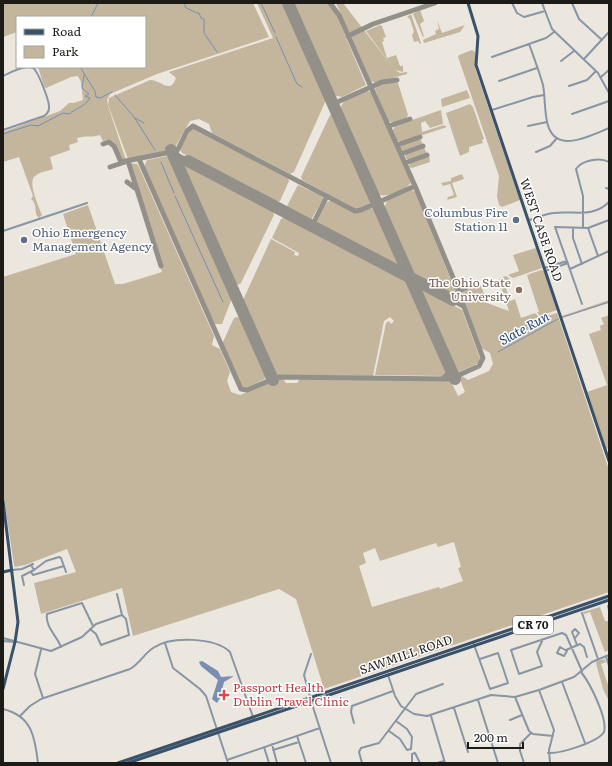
<svg xmlns="http://www.w3.org/2000/svg" width="612" height="766" font-family="Literata,serif">
<rect width="100%" height="100%" fill="#ebe7df"/>
<path fill="#c3b69c" fill-rule="evenodd" d="M3,3H253L269,37L157,74L110,94L107,100L108,106L126,160L121,159L114,142L110,140L103,141L100,135C91,138 86,135 77,138L78,142L69,145L70,150L50,157L53,169C48,171 39,172 35,176C27,182 39,207 42,215L39,218C33,213 38,204 31,199L33,196L19,157L3,162V132L60,111L69,103H74L83,100L81,82L78,76L71,77L46,88L44,86L38,67H145V17H66L65,16L17,17V32L3,37Z
M257,3H283L326,100L294,172L290,174L212,133L209,124L199,119L190,121L174,149L128,159L108,105L109,98L150,80C162,80 170,95 176,78L169,72L273,38Z
M293,3H328L336,14L366,85L342,97L333,95Z
M336,3H343L395,70L400,73L407,72V74L375,83L371,81Z
M420,10L424,21L420,24L424,36L423,37L413,14Z
M411,14L421,43L420,44L418,41L414,42L412,35L414,32L410,19L407,17Z
M437,20L442,33L465,25L460,32L424,43L423,40L436,34L435,31L439,29Z
M380,25L382,26L386,37L383,38L384,41L382,42L387,58L396,55L400,66H403V72L395,70L366,31Z
M472,50L475,52V68L520,200L502,207L499,205L497,196L499,176L458,57L459,55Z
M395,81L398,83L408,115L406,119L393,123L388,121L375,89C378,82 388,82 395,81Z
M467,90L470,98L442,107L441,99Z
M367,91L371,92L411,182C408,190 384,199 377,194L340,109C343,98 357,95 367,91Z
M470,104L473,107L484,139L482,140L483,143L469,147V152L460,156L446,113Z
M441,110L443,124L430,128L425,121L421,123L422,132L444,125L447,127L402,142L397,141L393,130L395,126Z
M330,115L332,116L371,200L369,204L359,209L354,208L302,180L301,177Z
M194,129L288,178L289,181L280,201L276,202L182,153L180,149L190,131Z
M420,138L423,145L404,151H402L400,147L402,144Z
M424,147L427,154L409,160L406,159L405,154Z
M167,156L169,157L232,298L222,324H215L208,311L144,167L147,160Z
M429,156L430,162L412,168L409,167L410,162Z
M130,163L137,164L139,167L214,336L212,345L220,349L230,372L227,381L231,392L240,395L277,379H283L286,383H297L300,379L451,381L458,396L465,392L459,377L462,376L468,380L489,371L493,364L490,353L481,348L461,294L463,290L481,285L487,303L509,311L499,281L500,278L506,276L510,279L504,282L510,301L515,299L521,318L535,313L540,318L557,313L609,470V592L324,689L296,599L279,589L133,636L122,588L41,614L34,583L76,572L67,549L25,565L15,567L14,565L3,492V277L76,254L63,214L88,205L115,284H123L162,272ZM454,542L461,567L458,568L463,581L440,589L439,587L372,607L359,566L366,563L363,553L375,548L380,561L436,543L438,547Z
M185,164L272,209L274,215L241,283L238,285L234,282L183,165Z
M462,174L464,179L452,183L457,197L447,200L448,197L454,195L450,184L443,186L441,183L451,181V178Z
M298,185L322,196L323,199L311,220L289,209L287,206Z
M412,190L415,192L453,285L455,290L453,293H448L412,273L384,209L387,201Z
M331,201L356,213L370,208L375,209L399,264L396,266L318,224L317,221L327,202Z
M285,217L406,280L447,372L445,376L375,375L386,323L389,321L391,324L394,321L390,317L384,321L373,376L278,375L274,372L243,300L271,239L295,252L294,255L298,256L299,253L272,238L281,219Z
M536,248L542,268L513,278L508,275L519,271L513,255Z
M541,270L544,271L557,310L540,316L537,312H539L527,275Z
M422,289L462,310L480,358L479,363L459,372L456,371L420,291Z
M609,300V303L562,318V316Z
M609,315V448L606,449L587,392L607,385L589,334L601,330L600,326L604,324L601,318Z
M237,317L240,318L266,377L265,379L246,388L241,386L222,344L234,318Z
M600,607L605,621H608L609,625V650L605,652L590,612L584,614L583,612Z
M605,659L606,662L601,664L609,688V701L603,689L596,663L597,661Z"/>
<path fill="#788eb2" d="M202,661L218,671L221,677L234,676L224,682L220,698L217,703L212,699L218,680L201,666L199,662Z"/>
<g fill="none" stroke-linecap="round" stroke-linejoin="round">
<path stroke="#788eb2" stroke-width="1" d="M184,3L186,8L197,13H199L201,18L204,19V33L217,52
M261,3L275,33
M91,17L98,3
M276,37L297,84L302,87
M80,67L95,91L96,97L100,98L112,92
M115,95L134,117L155,150
M135,118L144,123
M3,134L31,125L38,126L57,116L63,113L69,114C76,108 85,107 90,98L85,96L89,94L82,88L84,75
M161,162L174,193
M175,196L223,302
M563,317L609,302
M498,352L558,319"/>
<path stroke="#93908a" stroke-width="5" d="M289,5V3
M348,36L373,24L435,3
M333,104L382,82L397,80
M389,126L410,119
M103,144L109,142L114,146L121,162L176,151
M397,145L420,137
M173,153L188,161
M401,154L423,146
M174,157L187,131L193,126L355,211L361,210L415,186
M139,159L241,389L247,390L278,377L450,379L479,366L483,358L454,280L415,186L339,15L330,3
M405,163L427,155
M110,167L128,161L161,266
M127,182L135,188
M312,226L327,196
M463,306L453,300L458,291L467,287
M442,379L451,371"/>
<path stroke="#93908a" stroke-width="12" d="M288,3L455,379
M171,150L273,380
M188,161L453,300"/>
<path stroke="#8795a4" stroke-width="2" d="M512,3L517,13L524,17L545,11
M542,3L552,29L598,73L609,93
M572,3L579,19L602,40
M600,3H601
M529,44C534,58 539,71 543,85C547,103 540,141 568,141C581,141 597,133 609,128
M492,57L546,38L554,32
M584,59L609,32
M561,61L574,51
M3,76C10,73 25,64 33,68C38,71 50,102 49,108C49,112 47,114 44,116L3,130
M601,77L609,70
M499,81L537,68
M569,86L587,80L596,71
M492,110L533,97L544,95
M572,114L609,101
M528,126L547,122
M536,152L550,146L557,138
M606,188L609,189
M529,220C537,218 545,214 553,213C573,210 592,219 609,202
M573,228V238L582,264
M583,228V196L576,169C582,160 600,157 609,162
M588,228L598,256
M3,231L87,203
M544,268L567,261
M570,269L609,251
M545,271L568,263
M582,304L555,227L588,228L609,220
M12,570L22,569L33,564
M34,570L46,561L59,557L61,558L66,572
M31,572L33,575L64,566
M24,585L22,576L34,570L31,565
M608,606L609,610
M582,613L598,659
M90,629L96,634L101,645L129,635L126,619L122,615L117,594
M3,638L51,651L82,637L96,624L122,615
M575,638L579,633L575,629L572,632L577,645
M543,639L537,652L542,666L519,674L511,650L562,633L566,635L582,671
M3,641L14,642
M473,642L490,689L508,683L498,653L480,659
M165,643L173,668L200,689L206,696L228,763
M61,647C57,636 45,627 47,614L82,603L93,626
M560,647L567,651L564,656L557,653Z
M41,650L35,674L43,698
M566,650L580,644L584,647L587,657
M606,656L609,666
M388,675L395,696L401,706L414,714L427,716L491,695L515,697L539,690L574,677L592,662L609,655
M562,682L585,743
M539,690L554,730L549,750L550,763
M310,697L304,675L311,654
M515,697L529,731L533,734L553,736
M478,700L498,763
M311,701L331,763
M454,708L468,752
M3,709C32,716 35,737 38,763
M20,716L30,706L41,699L130,669C140,663 144,654 153,648C170,636 215,637 230,652L253,717
M431,716L445,763
M510,720L522,715
M354,723L351,712L352,706L393,691
M389,731L400,739L407,750L411,749L412,737L407,729L396,721
M297,736L306,763
M272,744L277,763
M264,747L269,763
M273,750L299,742
M548,753C560,754 598,742 604,732C608,719 590,683 581,672
M227,760L320,728
M362,763L359,752L361,748L379,743L416,694L443,684
M412,763V754L415,753L420,763
M437,763L444,761
M524,763L520,751V744L531,733
M608,763H609"/>
<path stroke="#3a516a" stroke-width="3" d="M468,3L478,36L476,65L609,461
M3,501L18,622L15,642L3,689
M3,572L12,570
M118,763L609,596
M128,763L609,600"/>
</g>
<g fill="#5c6f8a" stroke="#fff" stroke-width="1.5">
<circle cx="516" cy="220" r="4"/>
<circle cx="24" cy="240" r="4"/>
</g>
<circle fill="#8d6e63" stroke="#fff" stroke-width="1.5" cx="519" cy="290" r="4"/>
<path fill="#e0444e" stroke="#fff" stroke-width="1.5" d="M222 689h4v4h4v4h-4v4h-4v-4h-4v-4h4z"/>
<g text-anchor="middle" stroke-width="3" stroke-linejoin="round" paint-order="stroke">
<rect fill="#fff" stroke="#605f5d" stroke-width="1" x="513" y="616" width="40" height="18" rx="3"/>
<g font-size="11" font-weight="bold" fill="#1c1b18">
<text x="533" y="629">CR 70</text>
</g>
<g font-size="12" fill="#4e5e75" stroke="#fff" text-anchor="end">
<text x="508" y="217">Columbus Fire<tspan x="508" dy="14">Station 11</tspan></text>
<text x="32" y="237" text-anchor="start">Ohio Emergency<tspan x="32" dy="14">Management Agency</tspan></text>
</g>
<g font-size="12" fill="#1c1b18" stroke="#fff">
<text transform="translate(541 230) rotate(71)" y="4">WEST CASE ROAD</text>
<text transform="translate(406 655) rotate(-19)" y="4">SAWMILL ROAD</text>
</g>
<g font-size="12" fill="#785e54" stroke="#fff" text-anchor="end">
<text x="511" y="287">The Ohio State<tspan x="511" dy="14">University</tspan></text>
</g>
<g font-size="12" fill="#be3a42" stroke="#fff" text-anchor="start">
<text x="233" y="692">Passport Health<tspan x="233" dy="14">Dublin Travel Clinic</tspan></text>
</g>
<g font-size="13" font-style="italic" fill="#264273" stroke="#fff">
<text transform="translate(524 328) rotate(-29)" y="5">Slate Run</text>
</g>
</g>
<rect width="612" height="766" fill="none" stroke="#1c1b18" stroke-width="8"/>
<rect x="16" y="16" width="130" height="52" fill="#ffffff" stroke="#a4a4a3"/>
<rect x="24" y="29" width="20" height="6" fill="#3a516a" stroke="#a4a4a3"/>
<text x="52" y="36" font-size="12" fill="#1c1b18">Road</text>
<rect x="24" y="46" width="20" height="12" fill="#c3b69c" stroke="#a4a4a3"/>
<text x="52" y="56" font-size="12" fill="#1c1b18">Park</text>
<path d="M468 742v6h55v-6" fill="none" stroke="#1c1b18" stroke-width="2"/>
<text x="474" y="742" font-size="12" fill="#1c1b18" stroke="#ffffff" stroke-width="3" paint-order="stroke">200 m</text>
</svg>
